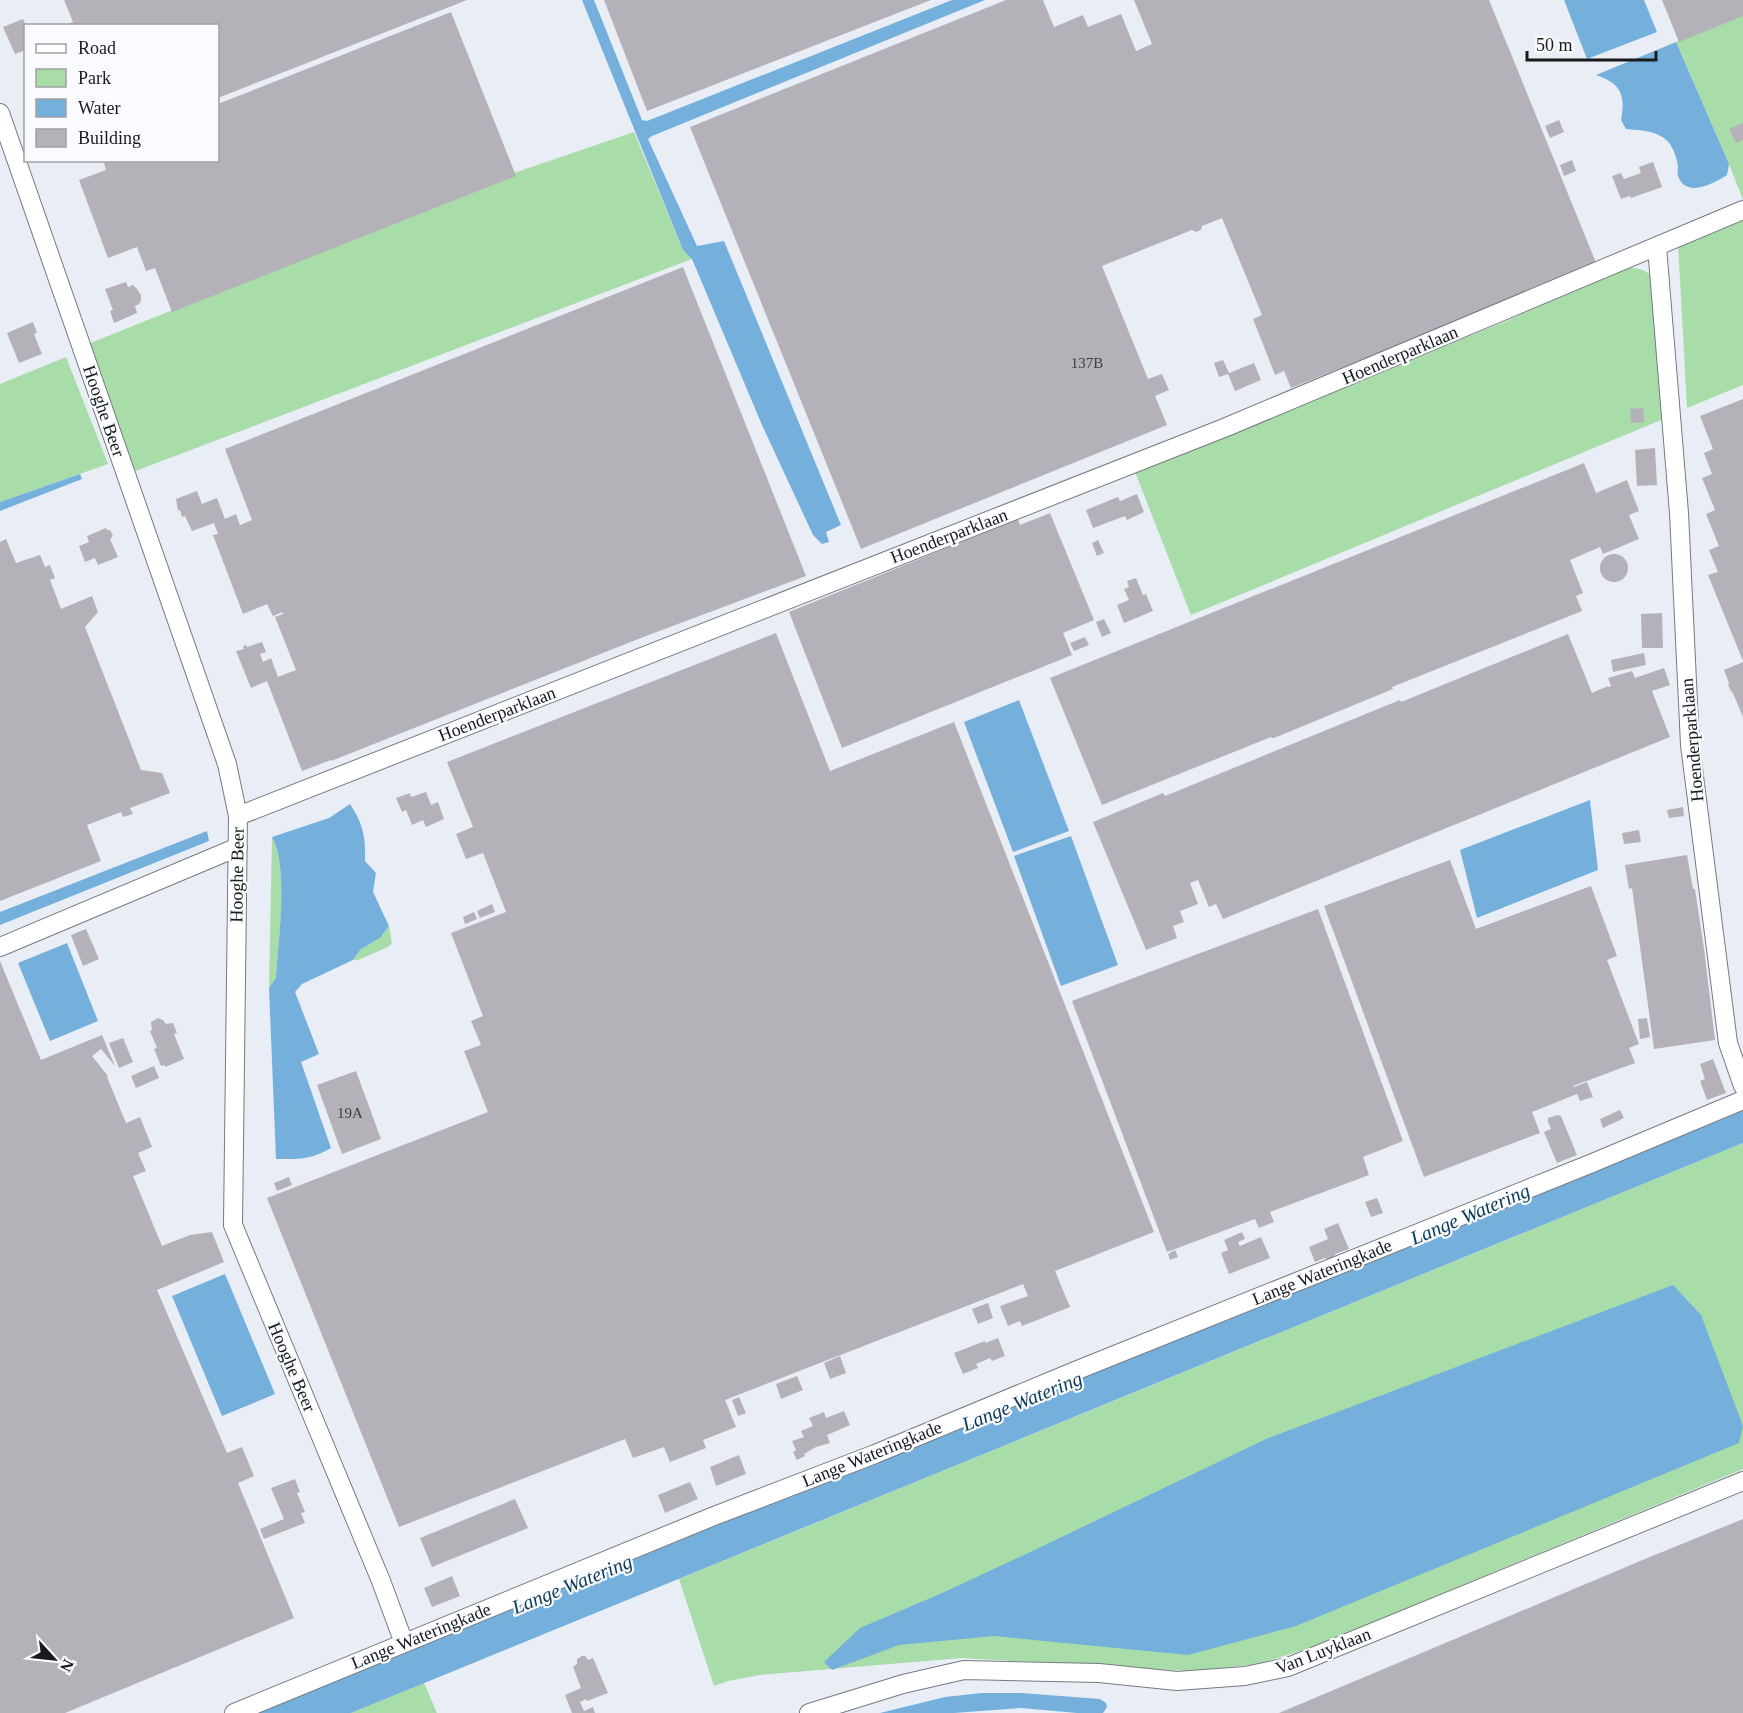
<svg xmlns="http://www.w3.org/2000/svg" width="1743" height="1713" font-family="'Times New Roman',serif">
<rect width="100%" height="100%" fill="#e9eef6"/>
<path fill="#a8dda9" d="M1743,14V200L1729,164L1676,42Z
M634,132L683,250L692,259L133,472L88,344L511,174Z
M1743,216V385L1687,408L1678,243Z
M1632,268C1642,269 1646,270 1653,278L1666,418L1191,615L1135,472L1504,322L1621,269Z
M66,357L108,464L0,502V384Z
M272,837C289,868 278,942 276,979L269,988Z
M389,926L392,943L388,947L358,960H353L361,949L380,938Z
M1743,1143V1469L1310,1648L1258,1664L1191,1671L962,1658L760,1675L728,1681L714,1686L679,1579Z
M424,1683L437,1713H351Z"/>
<path fill="#75b0dd" d="M582,0H594L642,120L647,121L952,0H985L652,136L648,139L697,246L724,241L841,525L826,532L829,542L822,544L813,535L762,425L692,259L683,250Z
M1564,0H1644L1657,32L1587,59Z
M1676,42L1729,164L1727,175C1715,183 1686,199 1678,176C1677,173 1678,169 1678,166C1677,159 1674,150 1670,144C1661,131 1640,130 1626,129L1621,120C1626,94 1620,83 1596,75Z
M80,474L82,479L0,511V502Z
M1019,700L1069,831L1013,852L964,722Z
M1590,800L1598,870L1477,918L1460,850Z
M350,804C363,823 366,838 365,861L376,873L373,892L389,926L380,938L361,949L353,960L302,984L295,992L319,1054L301,1062L331,1148C310,1160 300,1159 276,1159L269,988L276,978C278,942 289,868 272,837L329,818Z
M207,831L209,841L0,925V912Z
M1071,836L1118,965L1061,986L1014,856Z
M67,943L98,1021L50,1041L18,963Z
M1743,1107V1143L351,1713H257Z
M225,1274L275,1394L222,1416L172,1296Z
M1673,1285L1701,1315L1743,1426L1739,1443L1296,1626L1188,1655L994,1636L899,1645L832,1670L824,1662L860,1628L940,1594L1022,1556L1266,1439Z
M982,1693H1021L1100,1699L1106,1703L1107,1707L1103,1713H1077L1021,1708L954,1713H880L945,1697Z"/>
<path fill="#b4b1b9" d="M64,0H467L218,98V26H65L73,22Z
M604,0H931L647,111Z
M1006,0H1043L1054,27L1083,15L1088,27L1121,14L1136,51L1152,44L1134,0H1489L1597,265L1291,388L1284,371L1275,375L1253,319L1262,315L1222,218L1202,226L1201,230L1196,232L1192,230L1102,266L1148,379L1162,374L1169,390L1155,396L1167,425L861,549L690,127Z
M1662,0H1743V16L1679,42Z
M451,12L516,176L172,312L155,268L146,271L137,247L108,258L79,180L106,170L103,160H218V104Z
M23,19L26,26V50L15,54L3,27Z
M1559,120L1564,132L1550,138L1545,126Z
M1743,123V140L1736,143L1729,129Z
M1572,160L1576,171L1564,176L1560,165Z
M1653,162L1662,187L1631,198L1630,196L1621,199L1612,176L1621,173L1624,179L1641,173L1639,167Z
M683,267L806,576L646,636L331,761V760L302,771L267,681L251,688L236,651L244,649L243,646L246,645L247,647L262,642L266,652L260,654L263,662L271,658L278,677L296,670L275,617L283,614V612L273,616L267,604L243,614L213,535L218,534L214,523L192,531L185,516L182,517L180,510L178,511L176,499L197,491L202,504L217,498L225,519L236,514L240,525L252,520L225,449Z
M126,282L128,287L133,285L137,289L141,295V301L139,304L135,306L137,313L114,323L110,311L113,310L105,289Z
M33,322L37,333L34,334L42,354L19,363L7,333Z
M1223,360L1229,373L1254,363L1261,380L1235,391L1228,374L1219,377L1214,363Z
M1743,399V661L1708,575L1718,572L1709,550L1719,546L1706,514L1715,510L1702,478L1712,474L1704,453L1713,449L1700,416Z
M1643,408L1644,422L1631,423L1630,409Z
M1655,448L1657,485L1637,486L1635,450Z
M1584,463L1596,493L1627,480L1639,511L1629,515L1639,539L1603,554L1600,547L1570,560L1583,593L1576,596L1582,611L1392,687L1393,689L1274,738H1272L1271,737L1102,805L1050,678Z
M1137,494L1144,512L1127,520L1125,516L1093,528L1086,510L1118,497L1120,501Z
M1050,513L1094,620L1063,633L1072,655L842,748L789,612L1018,519L1020,525Z
M106,528L107,530H110L113,536L110,539L118,557L98,565L95,558L85,562L79,546L89,542L87,536Z
M6,539L16,563L40,555L45,567L50,565L55,578L50,580L61,609L92,596L98,612L85,627L141,770L162,773L170,793L130,808L133,814L123,817L121,812L87,825L101,861L0,901V542Z
M1098,540L1104,553L1097,556L1092,543Z
M1600 568a14 14 0 1 1 28 0a14 14 0 1 1-28 0Z
M1136,578L1143,595L1146,594L1153,611L1124,623L1117,605L1129,600L1124,589L1129,587L1127,581Z
M1662,613L1663,648H1642L1641,614Z
M1104,619L1111,633L1102,637L1096,622Z
M776,633L830,771L954,722L1154,1232L1055,1271L1070,1307L1022,1326L1020,1321L1008,1326L1000,1306L1028,1296L1023,1284L725,1400L736,1427L703,1440L706,1448L670,1462L664,1447L633,1458L625,1439L399,1527L267,1198L488,1112L464,1051L481,1045L471,1021L483,1016L451,933L506,912L483,853L466,859L456,834L473,827L447,762Z
M1568,634L1592,693L1608,686L1609,687L1611,686L1608,678L1632,671L1635,678L1664,668L1670,685L1652,691L1670,737L1223,919L1216,904L1209,907L1198,880L1190,883L1198,904L1180,911L1184,922L1173,926L1177,938L1146,950L1093,822L1163,793L1165,796L1400,700L1401,702Z
M1085,637L1089,645L1074,651L1070,643Z
M1644,653L1646,665L1613,672L1611,660Z
M1743,662V717L1732,691L1731,692L1728,684L1729,683L1724,670Z
M426,792L431,805L438,802L444,819L426,827L423,820L412,825L406,810L402,812L396,798L410,793L411,797Z
M1683,807L1684,816L1669,818L1667,810Z
M1639,830L1641,842L1624,844L1622,833Z
M1687,855L1693,889H1695L1704,949L1715,1040L1654,1049L1632,888L1629,889L1625,865Z
M1450,860L1476,929L1591,886L1617,956L1607,960L1639,1044L1629,1048L1635,1063L1573,1086L1574,1087L1587,1082L1593,1097L1580,1101L1577,1094L1532,1112L1540,1133L1424,1177L1324,906Z
M492,904L495,912L480,918L477,911Z
M1318,909L1403,1141L1363,1157L1369,1175L1270,1212L1274,1222L1259,1228L1255,1219L1167,1252L1072,1001Z
M474,912L477,919L465,924L463,917Z
M86,929L99,959L83,966L71,935Z
M0,961L41,1060L102,1035L115,1066L101,1049L92,1056L108,1076L107,1077L126,1123L140,1117L152,1147L138,1153L146,1171L133,1176L162,1246L190,1235L212,1232L224,1262L157,1290L227,1453L242,1447L254,1476L238,1483L294,1618L65,1713H0Z
M158,1018L163,1020L166,1024L173,1023L177,1033L174,1034L184,1059L165,1067L164,1065L161,1066L154,1049L157,1048L150,1031L152,1030L151,1022Z
M1647,1018L1650,1037L1640,1039L1638,1019Z
M123,1038L133,1062L119,1068L109,1043Z
M1713,1059L1726,1093L1707,1100L1700,1081L1705,1079L1700,1064Z
M154,1066L159,1078L136,1088L131,1076Z
M356,1071L381,1139L342,1154L317,1085Z
M1620,1110L1624,1118L1603,1128L1600,1119Z
M1558,1115L1561,1116L1577,1155L1557,1163L1544,1132L1551,1129L1548,1122V1118Z
M289,1177L292,1185L277,1191L274,1183Z
M1377,1198L1383,1213L1371,1217L1365,1202Z
M1338,1223L1349,1249L1335,1254V1259L1330,1261L1325,1258L1315,1262L1309,1247L1328,1239L1324,1229Z
M1242,1232L1245,1239L1238,1242L1240,1246L1261,1237L1270,1258L1229,1274L1221,1253L1228,1250L1224,1240Z
M1175,1250L1178,1257L1170,1260L1168,1254Z
M988,1303L993,1318L978,1324L972,1309Z
M998,1338L1005,1356L992,1361L990,1358L976,1364L978,1368L963,1374L954,1353L985,1341V1343Z
M840,1356L846,1373L830,1379L824,1363Z
M797,1376L803,1390L781,1399L776,1384Z
M739,1397L746,1413L738,1416L732,1400Z
M844,1411L850,1425L827,1435L830,1443L816,1447L804,1454L805,1456L797,1460L793,1452L796,1450L792,1441L804,1437L801,1431L813,1426L809,1418L824,1412L826,1418Z
M739,1455L746,1474L716,1486L710,1467Z
M295,1479L300,1492L297,1493L305,1512L301,1513L305,1523L264,1539L260,1529L284,1519L271,1488Z
M690,1482L698,1499L665,1513L658,1495Z
M515,1499L528,1528L432,1567L420,1538Z
M1743,1519V1713H1279L1645,1559Z
M452,1576L460,1596L432,1607L424,1588Z
M582,1656H585L588,1660L593,1658L608,1693L587,1701L586,1699L580,1702L584,1711L593,1707L595,1713H572L565,1695L581,1688L573,1667L577,1664V1659Z"/>
<g fill="none" stroke-linecap="round" stroke-linejoin="round">
<g stroke="#757980" stroke-width="20">
<path id="minor" d="M0,113L227,764L238,816L233,1225L381,1581L404,1643
M1657,247L1679,513L1690,745L1728,1043L1743,1086
M238,816L1224,428L1743,210
M0,947L238,847
M234,1713L714,1516L875,1454L1075,1371L1590,1164L1743,1100
M809,1713L903,1684L964,1670L1099,1673L1177,1681L1245,1676L1288,1667L1743,1481"/>
</g>
<use href="#minor" stroke="#fff" stroke-width="18"/>
</g>
<g text-anchor="middle" stroke-width="4.5" stroke-linejoin="round" paint-order="stroke">
<g font-size="15" fill="#3f4043">
<text x="1087" y="368">137B</text>
<text x="350" y="1118">19A</text>
</g>
<g font-size="18" fill="#181a1c" stroke="#f9fbfe">
<text transform="translate(1400 355) rotate(-23)" y="6">Hoenderparklaan</text>
<text transform="translate(104 411) rotate(71)" y="6">Hooghe Beer</text>
<text transform="translate(949 536) rotate(-21)" y="6">Hoenderparklaan</text>
<text transform="translate(497 714) rotate(-21)" y="6">Hoenderparklaan</text>
<text transform="translate(1692 740) rotate(-95)" y="6">Hoenderparklaan</text>
<text transform="translate(237 875) rotate(-89)" y="6">Hooghe Beer</text>
<text transform="translate(1322 1272) rotate(-22)" y="6">Lange Wateringkade</text>
<text transform="translate(292 1367) rotate(67)" y="6">Hooghe Beer</text>
<text transform="translate(872 1454) rotate(-22)" y="6">Lange Wateringkade</text>
<text transform="translate(421 1636) rotate(-22)" y="6">Lange Wateringkade</text>
<text transform="translate(1323 1651) rotate(-21)" y="6">Van Luyklaan</text>
</g>
<g font-size="20" font-style="italic" fill="#0b3a58" stroke="#f9fbfe">
<text transform="translate(1470 1214) rotate(-23)" y="7">Lange Watering</text>
<text transform="translate(1022 1401) rotate(-22)" y="7">Lange Watering</text>
<text transform="translate(572 1584) rotate(-22)" y="7">Lange Watering</text>
</g>
</g>
<rect x="24" y="24" width="195" height="138" fill="#f9fbfe" stroke="#9fa1a4" stroke-width="1.5"/>
<rect x="36" y="44" width="30" height="9" fill="#ffffff" stroke="#9fa1a4" stroke-width="1.5"/>
<text x="78" y="54" font-size="18" fill="#181a1c">Road</text>
<rect x="36" y="69" width="30" height="18" fill="#a8dda9" stroke="#9fa1a4" stroke-width="1.5"/>
<text x="78" y="84" font-size="18" fill="#181a1c">Park</text>
<rect x="36" y="99" width="30" height="18" fill="#75b0dd" stroke="#9fa1a4" stroke-width="1.5"/>
<text x="78" y="114" font-size="18" fill="#181a1c">Water</text>
<rect x="36" y="129" width="30" height="18" fill="#b4b1b9" stroke="#9fa1a4" stroke-width="1.5"/>
<text x="78" y="144" font-size="18" fill="#181a1c">Building</text>
<g transform="translate(54 1659) rotate(117)" stroke="#f9fbfe" stroke-width="4.5" paint-order="stroke">
<path d="M0-4.5L10 22L0 15L-10 22Z" fill="#181a1c"/>
<text y="-9" font-size="16" font-weight="bold" text-anchor="middle" fill="#181a1c">N</text>
</g>
<path d="M1527 51v9h129v-9" fill="none" stroke="#181a1c" stroke-width="3"/>
<text x="1536" y="51" font-size="18" fill="#181a1c" stroke="#f9fbfe" stroke-width="4.5" paint-order="stroke">50 m</text>
</svg>
